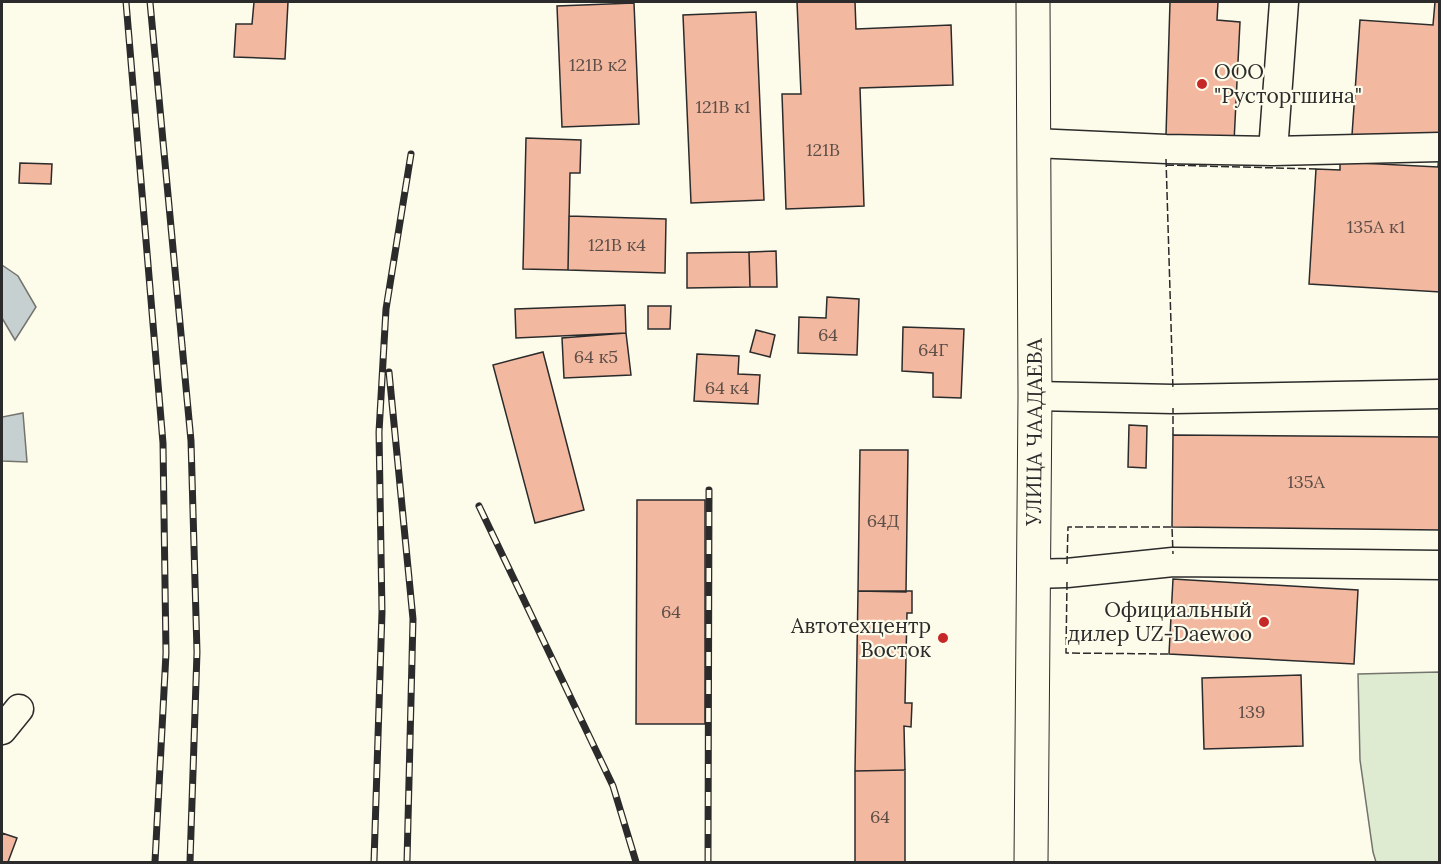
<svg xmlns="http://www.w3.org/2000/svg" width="1441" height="864" font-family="Lora,serif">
<rect width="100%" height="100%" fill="#fdfbea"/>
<path fill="#deebd1" stroke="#74746e" stroke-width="1.5" d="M1439,672V862H1376L1373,852L1360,760L1358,674Z"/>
<path fill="#c7d0d0" stroke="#74746e" stroke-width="1.5" d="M2,265L18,276L36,307L15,340L2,318Z
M23,413L27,462L2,461V417Z"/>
<path fill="#f2b8a0" stroke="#2b2b2b" stroke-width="1.5" d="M254,2H288L285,59L234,57L236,24H252Z
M797,2H855L856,29L951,25L953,85L860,88L864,206L786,209L782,94H801Z
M1170,2H1218L1217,20L1240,22L1234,142L1166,135Z
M1435,2H1440V141L1352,135L1360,20L1433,25Z
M634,3L639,124L562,127L557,6Z
M756,12L764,200L691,203L683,15Z
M526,138L581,140L580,173H570L568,270L523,269Z
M1439,154L1440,292L1309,284L1316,169L1340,170V162L1438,167Z
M20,163L52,164L51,184L19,183Z
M569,216L666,219L665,273L568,270Z
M776,251L777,287H750L749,252Z
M749,252L750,287L687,288V253Z
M827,297L859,299L857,355L798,353L799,317L826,318Z
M625,305L626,333L516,338L515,309Z
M648,306H671L670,329H648Z
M903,327L964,329L961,398L933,397V373L902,371Z
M756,330L775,335L770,357L750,352Z
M626,333L631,375L564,378L562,338Z
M543,352L584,510L535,523L493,365Z
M697,354L739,356L738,374L760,375L758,404L694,401Z
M1129,425L1147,426L1146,468L1128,467Z
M1173,435L1440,437V530L1172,527Z
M860,450H908L906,592L858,591Z
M637,500H705V724H636Z
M1173,579L1358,590L1354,664L1169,654Z
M858,591H912V613H907L905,703H912L911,727L904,726L905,770L855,771Z
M1301,675L1303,746L1204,749L1202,678Z
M905,770V862H855V771Z
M2,833L17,838L8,862H2Z"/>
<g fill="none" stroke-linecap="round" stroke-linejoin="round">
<g stroke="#2b2b2b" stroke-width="31">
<path id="minor" d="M1034,143L1166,149L1273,151L1284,2
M1273,151L1440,147
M1035,396L1173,399L1440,394
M1033,574L1067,573L1173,562L1440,565
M2,730L19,709"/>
</g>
<g stroke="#2b2b2b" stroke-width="35">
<g id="major">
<path id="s1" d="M1031,862L1035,396L1033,2"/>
</g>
</g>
<use href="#minor" stroke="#fdfbea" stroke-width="28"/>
<use href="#major" stroke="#fdfbea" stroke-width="33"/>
<g stroke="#2b2b2b" stroke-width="7">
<path id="rail" d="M126,2L163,443L166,653L155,862
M150,2L191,441L197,652L190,862
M389,372L413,619L407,862
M479,506L613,786L636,862
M374,862L382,612L379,432L386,309L411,154
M708,862L709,490"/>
</g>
<use href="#rail" stroke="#fdfbea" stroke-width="4.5" stroke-dasharray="14" stroke-linecap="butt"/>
<path stroke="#2b2b2b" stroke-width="1.5" stroke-dasharray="8 3" stroke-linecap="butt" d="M1166,159L1173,390
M1166,165L1316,169
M1173,435V408
M1067,564L1068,527H1172L1173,554
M1067,582L1066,653L1169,654"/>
</g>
<g fill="#c62828" stroke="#fdfbea" stroke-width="2">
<circle cx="1202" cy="84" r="6"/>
<circle cx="1264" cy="622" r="6"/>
<circle cx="943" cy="638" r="6"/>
</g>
<g text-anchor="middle" stroke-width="4.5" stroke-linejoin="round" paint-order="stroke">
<g font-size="18" fill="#5d4e48">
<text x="598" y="71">121В к2</text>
<text x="723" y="113">121В к1</text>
<text x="823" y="156">121В</text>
<text x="1376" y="233">135А к1</text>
<text x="617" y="251">121В к4</text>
<text x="828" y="341">64</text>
<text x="933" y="356">64Г</text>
<text x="596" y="363">64 к5</text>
<text x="727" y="394">64 к4</text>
<text x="1306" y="488">135А</text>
<text x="883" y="527">64Д</text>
<text x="671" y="618">64</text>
<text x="1252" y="718">139</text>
<text x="880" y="823">64</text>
</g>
<g font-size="21" fill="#2b2b2b" stroke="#fdfbea" text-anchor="end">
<text x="1214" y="79" text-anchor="start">ООО<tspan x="1214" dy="24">"Русторгшина"</tspan></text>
<text x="1252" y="617">Официальный<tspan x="1252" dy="24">дилер UZ-Daewoo</tspan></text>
<text x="931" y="633">Автотехцентр<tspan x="931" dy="24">Восток</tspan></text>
</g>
<g font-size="21" fill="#2b2b2b" stroke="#fdfbea">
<text dy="7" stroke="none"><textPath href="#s1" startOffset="430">УЛИЦА ЧААДАЕВА</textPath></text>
</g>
</g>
<rect width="1441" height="864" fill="none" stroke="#2b2b2b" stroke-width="6"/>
</svg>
